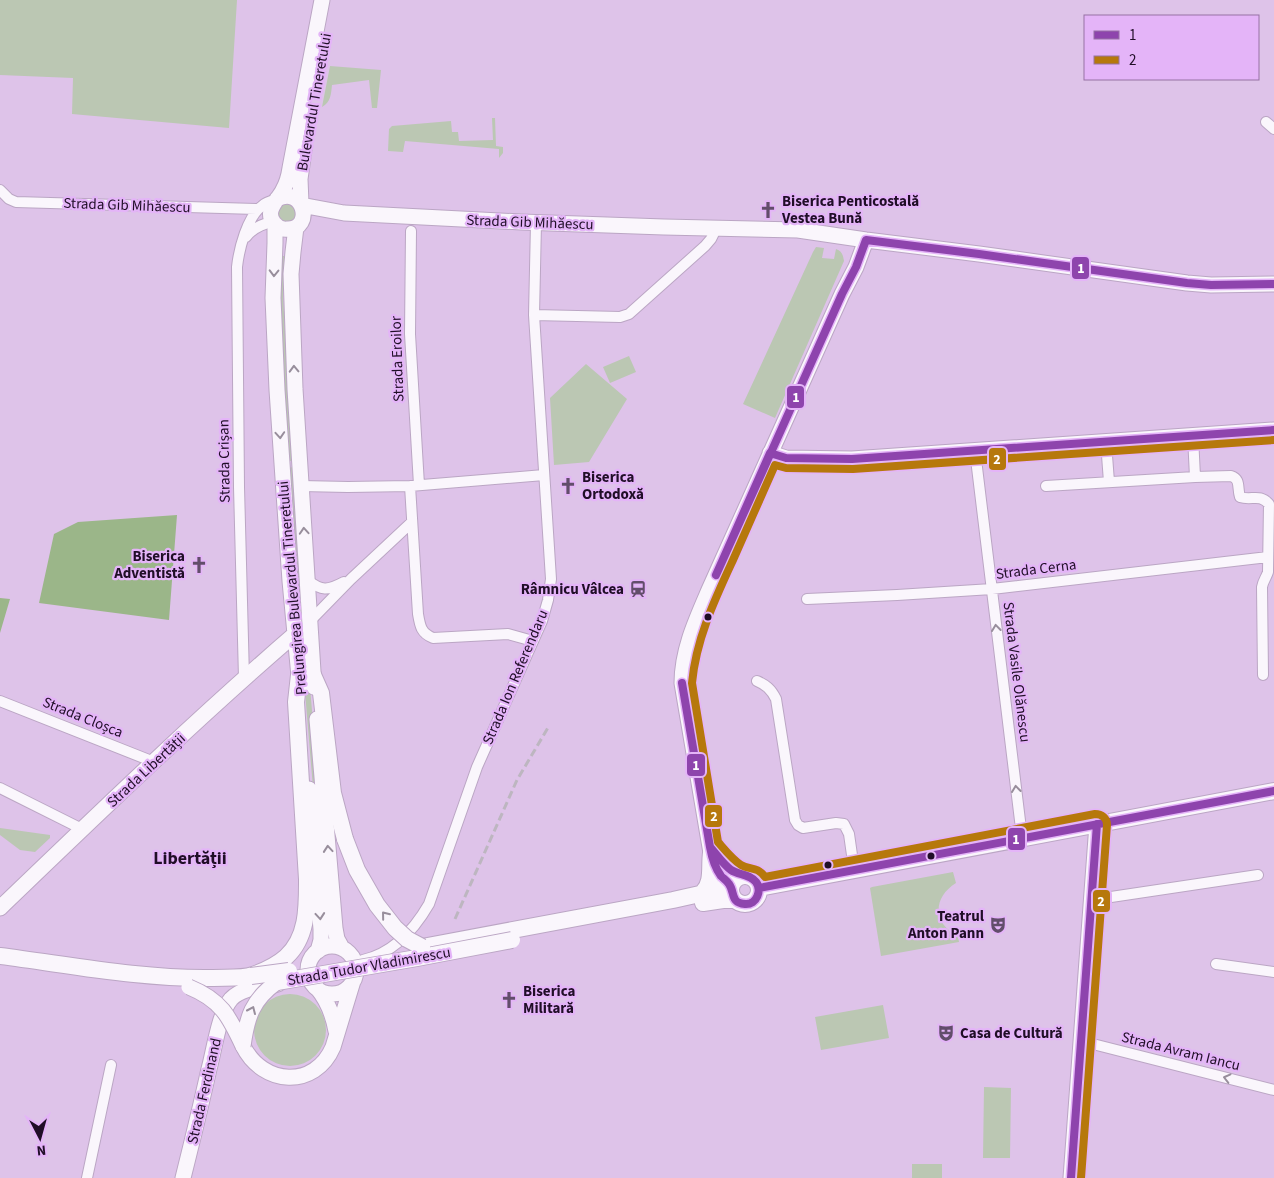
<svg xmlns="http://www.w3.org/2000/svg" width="1274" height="1178" font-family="'Source Sans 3',sans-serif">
<rect width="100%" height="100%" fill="#dec3e9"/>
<path fill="#bbc7b3" d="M0,0H237L229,128L72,114L73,78L0,75Z
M330,66L381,70L377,108H372L369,80L332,85C331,94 331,102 322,107Z
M492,118H495L496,146L503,147V153L499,158V149L405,141L403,152L388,151L389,129L392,126L451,121L452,132H458L459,141L493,140Z
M278 213a9 9 0 1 1 18 0a9 9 0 1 1-18 0Z
M816,247L824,248L822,258L834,259L836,249C842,251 843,255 844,261L775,418L743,404L813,252Z
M279,256H284L283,295L292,461H288L278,295Z
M629,356L636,372L610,383L603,367Z
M586,364L627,399L589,462L554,465L550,398Z
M293,467L301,577L296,578L288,468Z
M301,583L331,931L333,936L324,937L325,932L296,584Z
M0,828L50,835V838L35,852L20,850L0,835Z
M953,872L956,883C932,898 933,924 958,936L959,942L881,956L870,888L872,887Z
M254 1030a36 36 0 1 1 72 0a36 36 0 1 1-72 0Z
M883,1005L889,1038L821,1050L815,1017Z
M984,1087L1011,1088L1010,1158H983Z
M912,1164H942V1178H912Z"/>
<path fill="#9bb689" d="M177,515L169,620L39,603L54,534L78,522Z
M0,598L10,599L0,633Z"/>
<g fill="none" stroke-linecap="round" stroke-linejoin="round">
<g stroke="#bba6c4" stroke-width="12">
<path id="street" d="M1266,122L1274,129
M0,190L9,199L16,202L258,209
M411,231L410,334L419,485
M246,237C253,228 261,224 273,222
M534,315L620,317L629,314L705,246L711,239L716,229
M1193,436L1195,477
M1106,442L1109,482
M975,451L1022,837
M301,486L348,487L410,486L544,475
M410,486L418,614C420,626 421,633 433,638L508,634L533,641
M1046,486L1195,477L1231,476C1241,479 1237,488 1240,497C1252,501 1259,493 1269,504L1268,572C1266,578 1263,581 1262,587L1263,675
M307,580C322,591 327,591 344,582
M807,599L897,595L992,589L1268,557
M309,622L351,579L412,522
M244,678L239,487L237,267C239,249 247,217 262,206C266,202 271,201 276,200
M757,681C766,685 771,689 776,699L795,820L798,825L803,828L836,823L844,824L849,834L854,869
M0,701L154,762
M0,788L82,829
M1091,900L1258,875
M363,960C394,953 414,930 429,904L477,767L542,621L548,600L551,579L534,315L536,223
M1216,964L1274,972
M1081,1041L1274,1090
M87,1178L111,1065"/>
</g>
<g stroke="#bba6c4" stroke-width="17">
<path id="secondary" d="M277,199C304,185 314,229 288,229C282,230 277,227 274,223C264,211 278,200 283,190C287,183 289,175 290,168L322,0
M301,203L300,179L304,150
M301,205L344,213L521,222L664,227L798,230L866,240L979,254L1187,283L1211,285L1274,284
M275,224V243L273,298L277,390L290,581L300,687
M296,227L293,252L291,274L295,389L314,687
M770,453L786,458L852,459L1274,430
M317,719L335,928L337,939L342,948
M309,789L321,929V940L318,951
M715,853C723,863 730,871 742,876
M731,886C721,877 715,867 711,853L682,683C682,650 696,620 709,590L842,294L856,267L866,240
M0,908C97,815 193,722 295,634
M308 970a24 24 0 1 1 48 0a24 24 0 1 1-48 0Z
M317,988C328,1001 333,1015 336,1031
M243,1046C263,1086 315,1089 333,1047L353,981
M183,1178C192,1142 201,1105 209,1069C214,1051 219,1013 231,999C242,987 263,987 278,984
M1071,1178L1097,824"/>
</g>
<g stroke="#bba6c4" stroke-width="18">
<path id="primary" d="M313,675L321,693L333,793L345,839
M731 890a14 14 0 1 1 28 0a14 14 0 1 1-28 0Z
M759,888L1274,791
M703,892C713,882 709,867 711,853
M703,903L723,900H735
M422,947L673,900L731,887
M0,956C70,965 141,979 211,978C223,977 242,979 253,975C264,971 277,965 286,957C308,937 307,906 307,879L296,702L299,675"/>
</g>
<use href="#street" stroke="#faf6fc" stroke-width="10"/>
<use href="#secondary" stroke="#faf6fc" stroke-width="15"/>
<use href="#primary" stroke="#faf6fc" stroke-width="16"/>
<path stroke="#bdb6c0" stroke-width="3" stroke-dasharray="8 4" stroke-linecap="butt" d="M455,919L517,780L549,726"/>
<g stroke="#bba6c4" stroke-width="17" stroke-linecap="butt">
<path id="secondary-bridge" d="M189,987C221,1000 229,1016 243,1046
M243,1046C247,1017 252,1000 277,982"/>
</g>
<g stroke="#bba6c4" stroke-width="18" stroke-linecap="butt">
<path id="primary-bridge" d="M345,839L357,870L377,905L395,928L407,939L422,947
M251,976L289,971
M277,982L417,958L512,940"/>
</g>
<use href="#secondary-bridge" stroke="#faf6fc" stroke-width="15"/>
<use href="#primary-bridge" stroke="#faf6fc" stroke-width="16"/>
<g stroke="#e4b4f8" stroke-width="11">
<path id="bus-1" d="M770,453L786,458L852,459L1274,430
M716,575L770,453
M716,575L842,294L856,267L866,240L979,254L1187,283L1211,285L1274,284
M682,683L710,847
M682,683L710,847
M710,847C717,855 723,864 731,870C739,875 750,874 756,882C762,890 757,905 745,904C730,903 735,892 729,884C727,881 724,879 721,876C715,868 712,858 710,847Z
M759,888L1274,791
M1071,1178L1097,824"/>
</g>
<g stroke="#e4b4f8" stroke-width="11">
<path id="bus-2" d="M1081,1178L1107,825C1107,818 1102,814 1095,814L765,877C757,866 750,870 741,865C732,859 725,850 718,842L692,683C696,639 715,599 733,560C747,528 761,497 775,465L786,468L853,469L1274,440"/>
</g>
<use href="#bus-1" stroke="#8e44ad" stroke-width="8"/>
<use href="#bus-2" stroke="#b6780c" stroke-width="8"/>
</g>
<defs><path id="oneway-chevron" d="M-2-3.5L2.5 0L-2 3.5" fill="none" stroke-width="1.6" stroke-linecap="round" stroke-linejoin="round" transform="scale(1.25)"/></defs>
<g stroke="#988e9c">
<use href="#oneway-chevron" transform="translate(274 273) rotate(91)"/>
<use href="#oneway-chevron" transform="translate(294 369) rotate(-92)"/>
<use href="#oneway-chevron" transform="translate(280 435) rotate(86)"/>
<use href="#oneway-chevron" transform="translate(304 531) rotate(-94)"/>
<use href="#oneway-chevron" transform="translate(996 628) rotate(-97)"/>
<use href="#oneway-chevron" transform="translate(1016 789) rotate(-97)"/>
<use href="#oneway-chevron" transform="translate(328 849) rotate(-95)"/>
<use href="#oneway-chevron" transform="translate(385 915) rotate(-129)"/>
<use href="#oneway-chevron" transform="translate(320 916) rotate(85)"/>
<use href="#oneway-chevron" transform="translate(252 1010) rotate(-66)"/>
<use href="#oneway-chevron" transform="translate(1227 1078) rotate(-166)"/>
</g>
<defs>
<g id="church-bare" transform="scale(1.35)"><path d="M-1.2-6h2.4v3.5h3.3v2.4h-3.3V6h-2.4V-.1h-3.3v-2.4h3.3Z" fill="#624d6b" stroke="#e4b4f8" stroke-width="2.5" paint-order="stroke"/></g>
<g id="station-bare" transform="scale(1.35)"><path d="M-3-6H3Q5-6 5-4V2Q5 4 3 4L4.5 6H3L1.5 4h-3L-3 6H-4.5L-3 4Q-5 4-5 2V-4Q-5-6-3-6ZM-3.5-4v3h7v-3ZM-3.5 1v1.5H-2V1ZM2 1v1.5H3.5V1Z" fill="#624d6b" stroke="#e4b4f8" stroke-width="2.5" paint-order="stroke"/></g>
<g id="theatre-bare" transform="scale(1.35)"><path d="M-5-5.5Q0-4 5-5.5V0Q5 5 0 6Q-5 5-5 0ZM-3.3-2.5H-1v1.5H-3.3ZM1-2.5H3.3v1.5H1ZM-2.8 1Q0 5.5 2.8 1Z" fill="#624d6b" stroke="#e4b4f8" stroke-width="2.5" paint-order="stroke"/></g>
</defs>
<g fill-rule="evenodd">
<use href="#church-bare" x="768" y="210"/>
<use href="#church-bare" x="568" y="486"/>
<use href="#church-bare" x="199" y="565"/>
<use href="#station-bare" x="638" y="589"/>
<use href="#theatre-bare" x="998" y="925"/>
<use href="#church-bare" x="509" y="1000"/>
<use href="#theatre-bare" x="946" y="1033"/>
</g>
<g fill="#200e27" stroke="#e4b4f8" stroke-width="2">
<circle cx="708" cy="617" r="4.5"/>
<circle cx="931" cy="856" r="4.5"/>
<circle cx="828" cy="865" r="4.5"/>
</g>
<g text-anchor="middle" stroke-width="4.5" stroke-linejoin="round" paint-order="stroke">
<g font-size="15" fill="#200e27" stroke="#e4b4f8">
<text transform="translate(314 102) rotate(-80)" y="5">Bulevardul Tineretului</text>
<text transform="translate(127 205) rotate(2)" y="5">Strada Gib Mihăescu</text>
<text transform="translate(530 222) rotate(2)" y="5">Strada Gib Mihăescu</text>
<text transform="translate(397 359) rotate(-92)" y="5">Strada Eroilor</text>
<text transform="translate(224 461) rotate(-91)" y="5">Strada Crișan</text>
<text transform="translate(1036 569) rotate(-7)" y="5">Strada Cerna</text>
<text transform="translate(292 588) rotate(-95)" y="5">Prelungirea Bulevardul Tineretului</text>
<text transform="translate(1017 672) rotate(83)" y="5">Strada Vasile Olănescu</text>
<text transform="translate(515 677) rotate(-67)" y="5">Strada Ion Referendaru</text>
<text transform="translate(83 717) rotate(22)" y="5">Strada Cloșca</text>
<text transform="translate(146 770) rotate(-43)" y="5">Strada Libertății</text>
<text transform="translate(369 966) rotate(-10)" y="5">Strada Tudor Vladimirescu</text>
<text transform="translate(1181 1051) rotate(14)" y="5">Strada Avram Iancu</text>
<text transform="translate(204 1091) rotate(-77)" y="5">Strada Ferdinand</text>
</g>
<g font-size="15" font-weight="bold" fill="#200e27" stroke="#e4b4f8" text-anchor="start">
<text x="782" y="206">Biserica Penticostală<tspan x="782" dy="17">Vestea Bună</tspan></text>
<text x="582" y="482">Biserica<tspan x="582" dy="17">Ortodoxă</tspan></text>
<text x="185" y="561" text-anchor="end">Biserica<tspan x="185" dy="17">Adventistă</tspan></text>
<text x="624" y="594" text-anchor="end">Râmnicu Vâlcea</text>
<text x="984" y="921" text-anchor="end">Teatrul<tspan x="984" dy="17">Anton Pann</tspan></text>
<text x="523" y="996">Biserica<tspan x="523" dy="17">Militară</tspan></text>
<text x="960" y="1038">Casa de Cultură</text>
</g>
<g font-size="18" font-weight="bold" fill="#200e27" stroke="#e4b4f8">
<text x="190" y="864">Libertății</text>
</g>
</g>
<g stroke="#e4b4f8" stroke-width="2">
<rect x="1071" y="256" width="19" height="24" rx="5" fill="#8e44ad"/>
<rect x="786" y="385" width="19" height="24" rx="5" fill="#8e44ad"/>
<rect x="988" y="447" width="19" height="24" rx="5" fill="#b6780c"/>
<rect x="686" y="753" width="20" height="24" rx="5" fill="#8e44ad"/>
<rect x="704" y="804" width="19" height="24" rx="5" fill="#b6780c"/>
<rect x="1007" y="827" width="19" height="24" rx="5" fill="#8e44ad"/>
<rect x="1092" y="889" width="19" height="24" rx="5" fill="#b6780c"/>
</g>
<g font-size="14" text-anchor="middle" font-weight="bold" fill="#fff">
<text x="1081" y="273">1</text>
<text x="796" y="402">1</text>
<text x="997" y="464">2</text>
<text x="696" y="770">1</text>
<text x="714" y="821">2</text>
<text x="1016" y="844">1</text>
<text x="1101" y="906">2</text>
</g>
<rect x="1084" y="15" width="175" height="65" fill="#e4b4f8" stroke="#9672a4"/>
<rect x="1094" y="31" width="25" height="8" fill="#8e44ad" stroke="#9672a4"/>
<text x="1129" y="40" font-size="15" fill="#200e27">1</text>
<rect x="1094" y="56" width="25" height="8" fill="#b6780c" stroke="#9672a4"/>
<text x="1129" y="65" font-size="15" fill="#200e27">2</text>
<g transform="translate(40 1138) rotate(174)" stroke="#e4b4f8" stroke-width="4" paint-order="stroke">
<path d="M0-4L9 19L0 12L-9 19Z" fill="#200e27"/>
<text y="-8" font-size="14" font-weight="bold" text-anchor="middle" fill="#200e27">N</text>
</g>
</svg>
